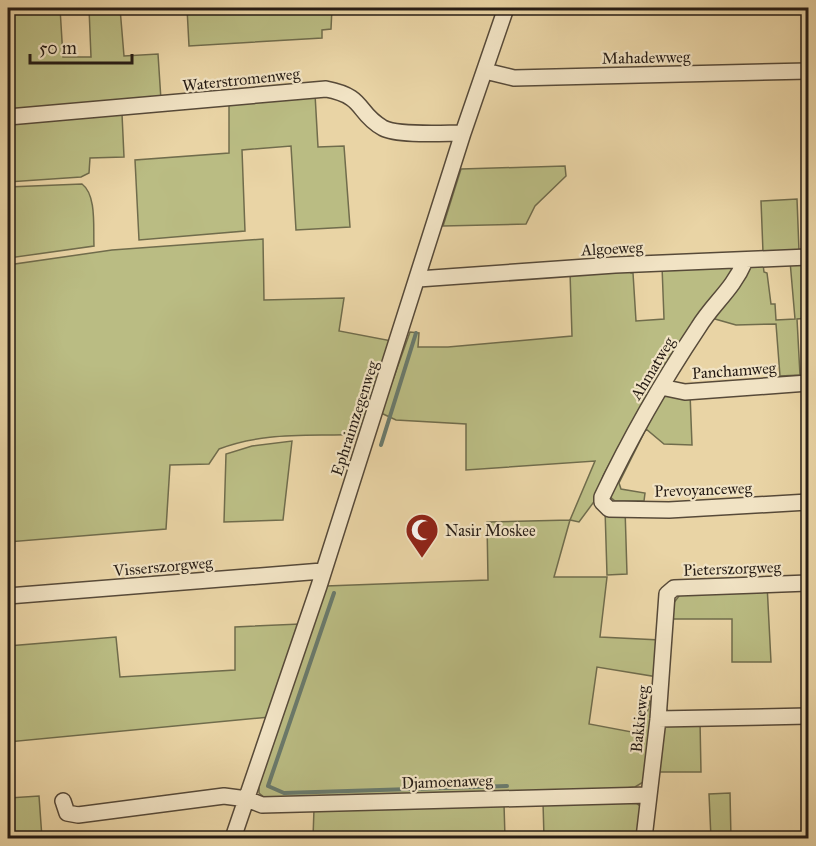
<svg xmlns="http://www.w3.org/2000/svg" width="816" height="846" font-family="'IM FELL Great Primer',serif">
<rect width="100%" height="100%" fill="#e9d4a5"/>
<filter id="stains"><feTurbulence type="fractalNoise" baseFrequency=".00333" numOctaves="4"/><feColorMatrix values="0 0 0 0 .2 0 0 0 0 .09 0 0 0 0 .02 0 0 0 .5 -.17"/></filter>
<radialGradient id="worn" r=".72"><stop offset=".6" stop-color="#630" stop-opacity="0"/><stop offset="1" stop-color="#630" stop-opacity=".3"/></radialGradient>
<path fill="#babc83" stroke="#706c4c" stroke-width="1.5" d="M8,8H60L63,57H91L89,8H120L124,56L158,54L161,100L8,110Z
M187,8H332L331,29L322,30V38L189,46Z
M315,94L318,147L344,146L350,227L296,230L291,146L242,150L245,231L139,240L135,160L229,153V103Z
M122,114L124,157L90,158L89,173L81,177L8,182V126L11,124Z
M565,166L566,176L535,206L526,224L443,226L461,169Z
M82,184C97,195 93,229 94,246L9,258L8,187Z
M797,199L799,251L763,252L761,201Z
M263,239L264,300L344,298L339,331L392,341L361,434C313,437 265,431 219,449L209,464L170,465L166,529L8,542V265L112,250Z
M808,259V318L797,319L800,375L780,376L776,324L736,325L708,317L751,266L763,264L764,272L767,273L771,304H775L776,320L795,319L790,261Z
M662,266L734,267L735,271L687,334L618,448L603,476L596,499L579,522L570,520L554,577H607L600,637L660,640L658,677L597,667L589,724L642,734L650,701L652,702L645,781L635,787L606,790L265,798L259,793V785L326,586L488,580L487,522L570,520L595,461L466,470V424L396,420L381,413L410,332L419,333L418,347H448L572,336L570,272L630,268L631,273H633L636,321L664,319Z
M690,393L692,445L664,444L646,429L619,483L621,489L645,493L644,501H615L609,496L660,395Z
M292,441L283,520L224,522L226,454L252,446Z
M625,508L627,574L607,575L605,509Z
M767,584L771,662H732V619H672V605L683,591Z
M300,624L270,717L8,742V646L116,637L120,677L235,670V627Z
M700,721L701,772H657L664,724Z
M8,754L9,798L39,796L42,838H8Z
M730,793L731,838H711L709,794Z
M634,801L641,807L639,838H544L543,802Z
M504,804L505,838H313L314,809Z"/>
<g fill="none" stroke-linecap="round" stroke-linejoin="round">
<path stroke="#6a7a6c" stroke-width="4" d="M8,95L10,8
M381,445L416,333
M334,593L268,786L284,793L507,786"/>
<g stroke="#574a39" stroke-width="18">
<path id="street" d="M485,71L514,78L808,71
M8,117L326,89C367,97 355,112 383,128C398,136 444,133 463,133
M745,261C732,291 714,302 698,328C662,382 630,438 602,497V502L609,509L669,510L808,502
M418,279L615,265L808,257
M661,387L685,392L808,383
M8,596L322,571
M658,719L808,716
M63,801L67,813L78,815L224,796L247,799L262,805L649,795
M233,838L319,586L463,133L506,8
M644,838L658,719L667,594L674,588L808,583"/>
</g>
<use href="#street" stroke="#f1e3c4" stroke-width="15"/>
</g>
<defs>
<g id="mosque-pin" transform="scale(1.725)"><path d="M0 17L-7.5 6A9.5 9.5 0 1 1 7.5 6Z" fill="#8f2418" stroke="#f1e3c4"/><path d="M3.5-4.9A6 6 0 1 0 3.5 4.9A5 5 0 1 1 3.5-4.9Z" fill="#fff"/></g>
</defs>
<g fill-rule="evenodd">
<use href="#mosque-pin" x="422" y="530"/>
</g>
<g text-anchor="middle" stroke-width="4.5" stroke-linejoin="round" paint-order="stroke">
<g font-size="16" fill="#261c15" stroke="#f1e3c4">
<text transform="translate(646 57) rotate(-1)" y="6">Mahadewweg</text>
<text transform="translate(241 79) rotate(-6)" y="6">Waterstromenweg</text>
<text transform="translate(612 248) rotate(-3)" y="6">Algoeweg</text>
<text transform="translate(652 368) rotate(-59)" y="6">Ahmatweg</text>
<text transform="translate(734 370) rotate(-4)" y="6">Panchamweg</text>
<text transform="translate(354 418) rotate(-72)" y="6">Ephraimzegenweg</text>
<text transform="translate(703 489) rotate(-2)" y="6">Prevoyanceweg</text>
<text transform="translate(163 566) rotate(-5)" y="6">Visserszorgweg</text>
<text transform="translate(732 568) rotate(-2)" y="6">Pieterszorgweg</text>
<text transform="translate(639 719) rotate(-84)" y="6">Bakkieweg</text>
<text transform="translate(447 781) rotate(-2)" y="6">Djamoenaweg</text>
</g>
<g font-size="16" fill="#261c15" stroke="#f1e3c4" text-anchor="start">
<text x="445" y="536">Nasir Moskee</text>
</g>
</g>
<rect width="816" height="846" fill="none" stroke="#e9d4a5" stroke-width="30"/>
<rect x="9" y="9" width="798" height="828" fill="none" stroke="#261c15" stroke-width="3"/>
<rect x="15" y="15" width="786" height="816" fill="none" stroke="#261c15" stroke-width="1.5"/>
<path d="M30 54v9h102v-9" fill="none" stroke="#261c15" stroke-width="3"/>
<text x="39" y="54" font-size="18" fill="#261c15" stroke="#f1e3c4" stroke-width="4.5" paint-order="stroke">50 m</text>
<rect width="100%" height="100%" filter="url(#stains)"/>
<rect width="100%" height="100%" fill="url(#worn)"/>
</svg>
